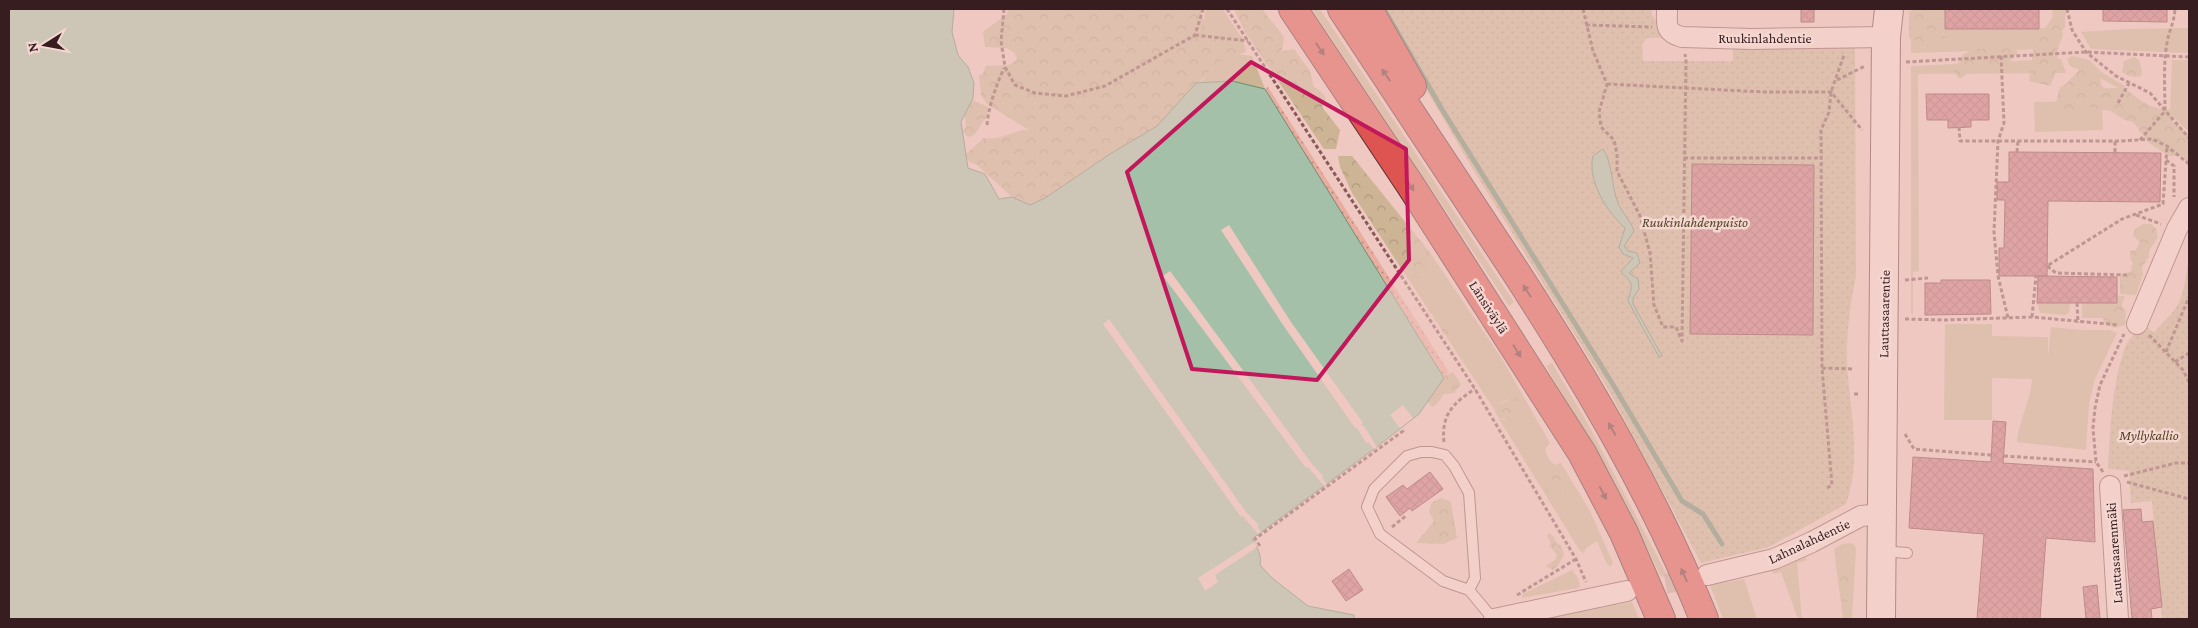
<svg xmlns="http://www.w3.org/2000/svg" width="2198" height="628" font-family="'Crimson Pro',serif">
<defs>
<pattern id="forest-crowns" width="20" height="18" patternUnits="userSpaceOnUse" patternTransform="scale(1.25)"><rect width="20" height="18" fill="#ccb495"/><path d="M2 6a3 3 0 1 1 6 0M12 15a3 3 0 1 1 6 0" fill="none" stroke="#b09a80"/></pattern>
<pattern id="sand-dots" width="8" height="8" patternUnits="userSpaceOnUse" patternTransform="scale(1.25)"><rect width="8" height="8" fill="#eaac9e"/><path d="M2 2h.1M6 6h.1" fill="none" stroke="#be8b80" stroke-width="1.8" stroke-linecap="round"/></pattern>
<pattern id="park-dots" width="8" height="8" patternUnits="userSpaceOnUse" patternTransform="scale(1.25)"><rect width="8" height="8" fill="#ccb495"/><path d="M2 2h.1M6 6h.1" fill="none" stroke="#b09a80" stroke-width="1.8" stroke-linecap="round"/></pattern>
<pattern id="building-cross-hatch" width="8" height="8" patternUnits="userSpaceOnUse" patternTransform="scale(1.25)"><rect width="8" height="8" fill="#cc7782"/><path d="M0 0l8 8M0 8l8-8" fill="none" stroke="#a6616a"/></pattern>
</defs>
<rect width="100%" height="100%" fill="#eec8c1"/>
<path fill="#ccb495" d="M1206,9H1223L1241,37L1201,31Z
M1312,9H1320L1514,302L1509,306Z
M1911,9L1945,10V29L2057,28L2065,9V27L2045,49L1911,53Z
M2189,28V53L2091,49L2081,32L2128,29Z
M1235,54L1252,56L1265,89L1232,81L1200,83L1219,60Z
M2072,56L2089,60L2103,73L2125,86L2122,90L2100,78L2070,66L2067,59Z
M2061,59L2066,73L1918,74L1919,271L1913,272V315L1911,313V66Z
M2172,60H2189V132L2170,114Z
M2102,101L2103,130L2035,132L2034,102Z
M1431,254L1502,359L1550,443L1545,449C1547,456 1549,462 1556,465L1561,463L1590,511L1613,563L1610,567L1606,562L1597,541L1586,548L1584,553L1580,551L1499,419L1505,420L1512,409L1520,404V399C1511,398 1498,401 1494,409L1401,268L1422,276L1430,271Z
M2117,296H2125L2117,318H2082V303H2116Z
M2037,303H2070L2069,313L2065,315L2040,313Z
M1945,324H1992V336L2048,337V357L2051,327L2083,330H2109L2117,333L2095,379L2089,404L2086,450L2017,442C2019,420 2031,400 2032,379L1992,378V420H1944Z
M1552,363L1588,424L1667,575L1661,577L1625,503L1546,366Z
M1853,543L1856,549L1852,619H1843L1834,549L1842,544Z
M1806,556L1807,560L1797,563L1802,619H1798L1781,572L1773,574L1772,571Z
M1572,570L1578,578L1580,586L1578,588L1521,598L1523,594Z
M1744,579L1757,619H1723L1710,585Z
M1632,602L1639,619H1541Z"/>
<path fill="url(#forest-crowns)" d="M1008,9H1200L1206,30L1223,29L1242,36L1245,32L1234,9H1262L1284,37L1282,51L1294,49L1310,71L1314,87L1321,91L1326,98L1322,107L1340,130L1336,149H1324L1245,32L1242,36L1246,52L1219,62L1157,126L1110,154L1045,198L1030,205L1012,197L977,165L968,161L966,154L984,138C1001,141 1012,130 1029,130L987,104L981,95L979,76L983,73L986,66L1009,65L1017,60L1015,53L1007,48L985,47L983,32L1007,14Z
M1914,9H1931L1934,16L1941,18L1947,38H1938L1929,45L1909,38V12Z
M2053,9H2071L2061,18L2063,35L2057,51L2059,65L2050,86L2029,81L2034,46L2052,18Z
M2014,48L2018,52L2008,63L1988,64L1983,68L1978,66L1961,78H1958L1952,69L1961,60L1963,54L1977,49Z
M2134,57L2139,60L2142,72L2141,76C2133,78 2128,76 2122,72L2124,61Z
M2084,65L2090,66L2099,73L2102,87C2110,90 2117,86 2125,88C2128,90 2130,93 2134,96C2146,104 2159,112 2173,109L2176,115L2172,122L2180,126L2189,136V168L2183,156H2169L2149,143L2133,122L2125,120L2111,111L2091,108L2085,102L2077,109L2062,114L2056,102L2060,87L2065,85Z
M973,100L988,107L987,117C978,124 980,135 968,137L963,132L966,126L963,104Z
M1338,156H1352L1431,254L1430,271L1421,276L1401,268L1352,193L1340,167Z
M2143,224H2151L2156,229L2158,237L2149,251V257L2142,267L2143,274L2136,295L2120,294V275L2132,271L2131,266L2133,264L2130,258V251L2136,250L2140,242L2133,235L2135,229Z
M2118,300L2126,312L2125,325L2115,328L2105,324L2101,313Z
M1437,301L1441,305L1439,310L1444,314V319L1451,321L1450,334H1443L1440,324L1435,321L1434,315L1428,311V306Z
M1453,372L1461,384L1454,393L1444,394L1436,405L1432,407L1425,399L1442,377Z
M1516,397L1520,399V404L1512,409L1511,418L1499,419L1494,409L1496,405Z
M1534,466L1540,469L1543,474L1552,470L1561,476L1566,488L1562,494L1552,497C1545,487 1537,479 1534,466Z
M1442,498L1451,502L1457,538L1444,544L1416,543L1434,521L1429,512L1432,502Z
M1549,533L1553,536L1557,544L1561,546L1564,555L1559,564L1553,570L1545,566L1555,560L1557,555L1549,545L1551,543L1547,536Z
M1846,576L1852,578L1851,601L1847,602L1842,601L1839,582L1841,578Z"/>
<path fill="url(#sand-dots)" d="M1268,87L1449,372L1444,378L1265,89Z"/>
<path fill="url(#park-dots)" d="M1379,9H1651L1652,15L1667,37L1647,38L1642,44L1643,61H1733V46L1855,48L1856,276C1850,304 1846,335 1847,364C1850,409 1862,461 1846,504L1769,547L1701,563L1608,389L1471,166Z
M2189,256V619H2162L2152,501L2131,503L2129,471L2108,469C2110,433 2112,382 2125,348C2128,338 2137,331 2146,326L2154,333C2160,324 2169,318 2175,309C2185,294 2186,274 2189,256Z"/>
<path fill="#a4c0a8" stroke="#6b8e72" d="M9,9H954L952,32L958,55L968,67L974,83L973,98L961,122L968,168L985,174L999,199L1012,197L1030,205L1045,198L1110,154L1157,126L1196,83L1232,81L1265,89L1444,378L1419,414L1374,449L1252,539C1257,547 1262,555 1260,565L1272,578L1308,606L1354,615V619H9Z
M1603,149C1613,163 1611,186 1618,203C1622,213 1631,221 1634,231L1624,246L1628,251L1637,253L1640,263L1629,273L1638,279L1639,289L1633,298V304L1662,356L1659,357L1628,301C1629,294 1634,286 1629,280C1626,276 1623,276 1621,271L1633,258L1623,254L1619,247L1625,228C1607,212 1587,181 1593,156Z"/>
<path fill="#eec8c1" d="M1229,225L1291,322L1363,423L1361,425L1364,426L1377,447L1374,449L1368,442L1366,443L1357,428H1355L1283,325L1221,230Z
M1170,271L1312,464L1323,476L1322,478L1327,484L1324,486L1308,467L1306,468L1163,276Z
M1109,319L1246,512L1259,525L1257,526L1261,532L1258,534L1243,516L1241,517L1103,324Z
M1403,405L1413,418L1400,428L1390,415Z
M1254,542L1257,546L1253,550L1215,575L1218,582L1205,591L1198,578Z"/>
<g fill="none" stroke-linecap="round" stroke-linejoin="round">
<path stroke="#6b8e72" stroke-width="5" d="M1384,9L1443,111L1612,383L1682,501L1703,514L1722,544"/>
</g>
<path fill="url(#building-cross-hatch)" stroke="#863f49" d="M1801,9H1814V22H1801Z
M1945,9H2039V29H1945Z
M2103,9H2167V22L2103,21Z
M1926,94H1989V120H1971V127L1948,128V120H1927Z
M2009,152L2161,153L2160,202L2048,201L2047,276H1999V248H2004L2005,200H1997V182H2009Z
M1692,164L1814,165L1813,335L1690,334Z
M2038,276L2117,277V303H2037Z
M1941,280H1990L1991,314L1925,315V283H1941Z
M1993,421L2006,422L2003,463L2093,469L2095,542L2046,538L2040,619H1977L1984,534L1909,528L1913,457L1991,462Z
M1430,472L1443,489L1412,511L1410,508L1400,516L1386,497L1403,485L1407,489Z
M2141,509L2142,522L2153,521L2162,607L2151,609L2152,619H2132L2123,510Z
M1349,569L1363,590L1346,601L1332,581Z
M2097,585L2100,619H2086L2083,587Z"/>
<g fill="none" stroke-linecap="round" stroke-linejoin="round">
<path stroke="#c9a6a1" stroke-width="20" stroke-dasharray="20 10" stroke-linecap="butt" d="M1636,589L1701,577"/>
<g stroke="#875959" stroke-width="12">
<path id="lane" d="M1883,551L1907,553
M1469,590L1443,581L1380,534L1367,507L1374,489L1407,456L1421,452H1432L1445,455L1454,466L1469,493L1475,578L1469,590L1493,619"/>
</g>
<g stroke="#875959" stroke-width="22">
<path id="street" d="M1667,9C1667,24 1664,32 1682,37L1752,39L1886,37
M2137,324L2177,229L2189,208
M2110,486L2118,619
M1707,575L1774,559L1812,542L1861,516L1882,514
M1494,619L1627,591"/>
</g>
<g stroke="#693c3e" stroke-width="30">
<path id="secondary" d="M1881,619L1886,37L1889,9"/>
</g>
<g stroke="#552d30" stroke-width="30">
<path id="highway" d="M1293,9L1411,186L1582,453L1624,533L1661,619
M1342,9C1400,97 1459,185 1517,274C1588,384 1655,497 1704,619
M1368,9L1412,86"/>
</g>
<path stroke="#875959" stroke-width="3" stroke-dasharray="4 2.5" stroke-linecap="butt" d="M1004,9L1001,41L1005,67L1015,85L1035,93L1066,96L1105,86L1195,35L1203,9
M1227,9L1475,389L1576,559L1586,582
M1583,9L1593,51L1607,84L1599,112L1601,127L1614,140L1617,154V171L1640,216L1650,253L1654,305L1663,327H1676L1682,341L1686,61L1685,54
M2067,9L2072,30L2086,52L2116,76L2150,93L2189,138
M1586,25L1652,27
M1195,35L1248,41
M2001,56L2004,123L1998,141L1994,232L1998,276L2008,318
M1906,62L2086,52L2189,57
M1837,80L1865,66
M1607,84L1764,92H1831L1862,130
M2118,103L2129,83
M987,125C989,105 996,86 1004,68
M1959,127L1960,141H2121L2152,139L2167,146L2189,164
M2140,140L2165,111C2165,89 2163,65 2167,43C2169,30 2174,24 2175,9
M2017,152L2018,141
M2115,152V141
M1684,158H1822
M2166,160L2174,166V197
M2136,215L2161,224
M2127,275L2056,273L2047,266L2122,219L2163,204L2167,146
M1905,280L1928,278
M2077,303L2078,323
M2032,317L2036,276
M1905,319L1946,320L2032,317L2119,325
M2149,335L2183,370L2189,382
M2166,352L2189,297
M2175,362L2189,353
M1822,368L1854,369
M1854,394H1859
M1905,434L1914,449L1991,455
M1444,442C1441,415 1453,403 1475,389
M2004,456L2096,462
M2103,472L2096,462L2093,428L2095,408L2100,385L2124,334
M2124,476L2176,463H2189
M2127,482L2189,499
M1827,488L1832,485L1822,368L1821,130L1829,112L1831,92L1844,55
M1392,527L1407,515
M1260,546L1255,539L1403,431L1404,428
M1517,595L1576,559"/>
<use href="#lane" stroke="#f9dad4" stroke-width="10"/>
<use href="#street" stroke="#f9dad4" stroke-width="20"/>
<use href="#secondary" stroke="#f9dad4" stroke-width="28"/>
<use href="#highway" stroke="#de5451" stroke-width="28"/>
</g>
<defs><path id="oneway-solid" d="M-6-.8H1V-3.2L6.5 0L1 3.2V.8H-6Z" transform="scale(1.25)"/></defs>
<g fill="#692e2e">
<use href="#oneway-solid" transform="translate(1320 49) rotate(56)"/>
<use href="#oneway-solid" transform="translate(1386 75) rotate(-124)"/>
<use href="#oneway-solid" transform="translate(1410 185) rotate(57)"/>
<use href="#oneway-solid" transform="translate(1527 291) rotate(-123)"/>
<use href="#oneway-solid" transform="translate(1517 351) rotate(58)"/>
<use href="#oneway-solid" transform="translate(1612 429) rotate(-120)"/>
<use href="#oneway-solid" transform="translate(1603 493) rotate(62)"/>
<use href="#oneway-solid" transform="translate(1684 575) rotate(-114)"/>
</g>
<path d="M0 0H2198V628H0ZM1251,62L1406,149L1409,260L1317,380L1192,369L1127,172Z" fill="#eec8c1" fill-opacity=".55" fill-rule="evenodd"/>
<path fill="none" stroke="#c2185b" stroke-width="4" stroke-linejoin="round" d="M1251,62L1406,149L1409,260L1317,380L1192,369L1127,172Z"/>
<g text-anchor="middle" stroke-width="5" stroke-linejoin="round" paint-order="stroke">
<g font-size="14" fill="#371d1f" stroke="#f5d7d1">
<text x="1765" y="43">Ruukinlahdentie</text>
<text transform="translate(1489 307) rotate(57)" y="5">Länsiväylä</text>
<text transform="translate(1884 314) rotate(-89)" y="5">Lauttasaarentie</text>
<text transform="translate(1809 541) rotate(-25)" y="5">Lahnalahdentie</text>
<text transform="translate(2114 553) rotate(-94)" y="5">Lauttasaarenmäki</text>
</g>
<g font-size="14" font-style="italic" fill="#534524" stroke="#f5d7d1">
<text x="1695" y="227">Ruukinlahdenpuisto</text>
<text x="2149" y="440">Myllykallio</text>
</g>
</g>
<rect width="2198" height="628" fill="none" stroke="#371d1f" stroke-width="20"/>
<g transform="translate(45 45) rotate(259)" stroke="#f5d7d1" stroke-width="4" paint-order="stroke">
<path d="M0-4L9 19L0 12L-9 19Z" fill="#371d1f"/>
<text y="-8" font-size="14" font-weight="bold" text-anchor="middle" fill="#371d1f">N</text>
</g>
</svg>
